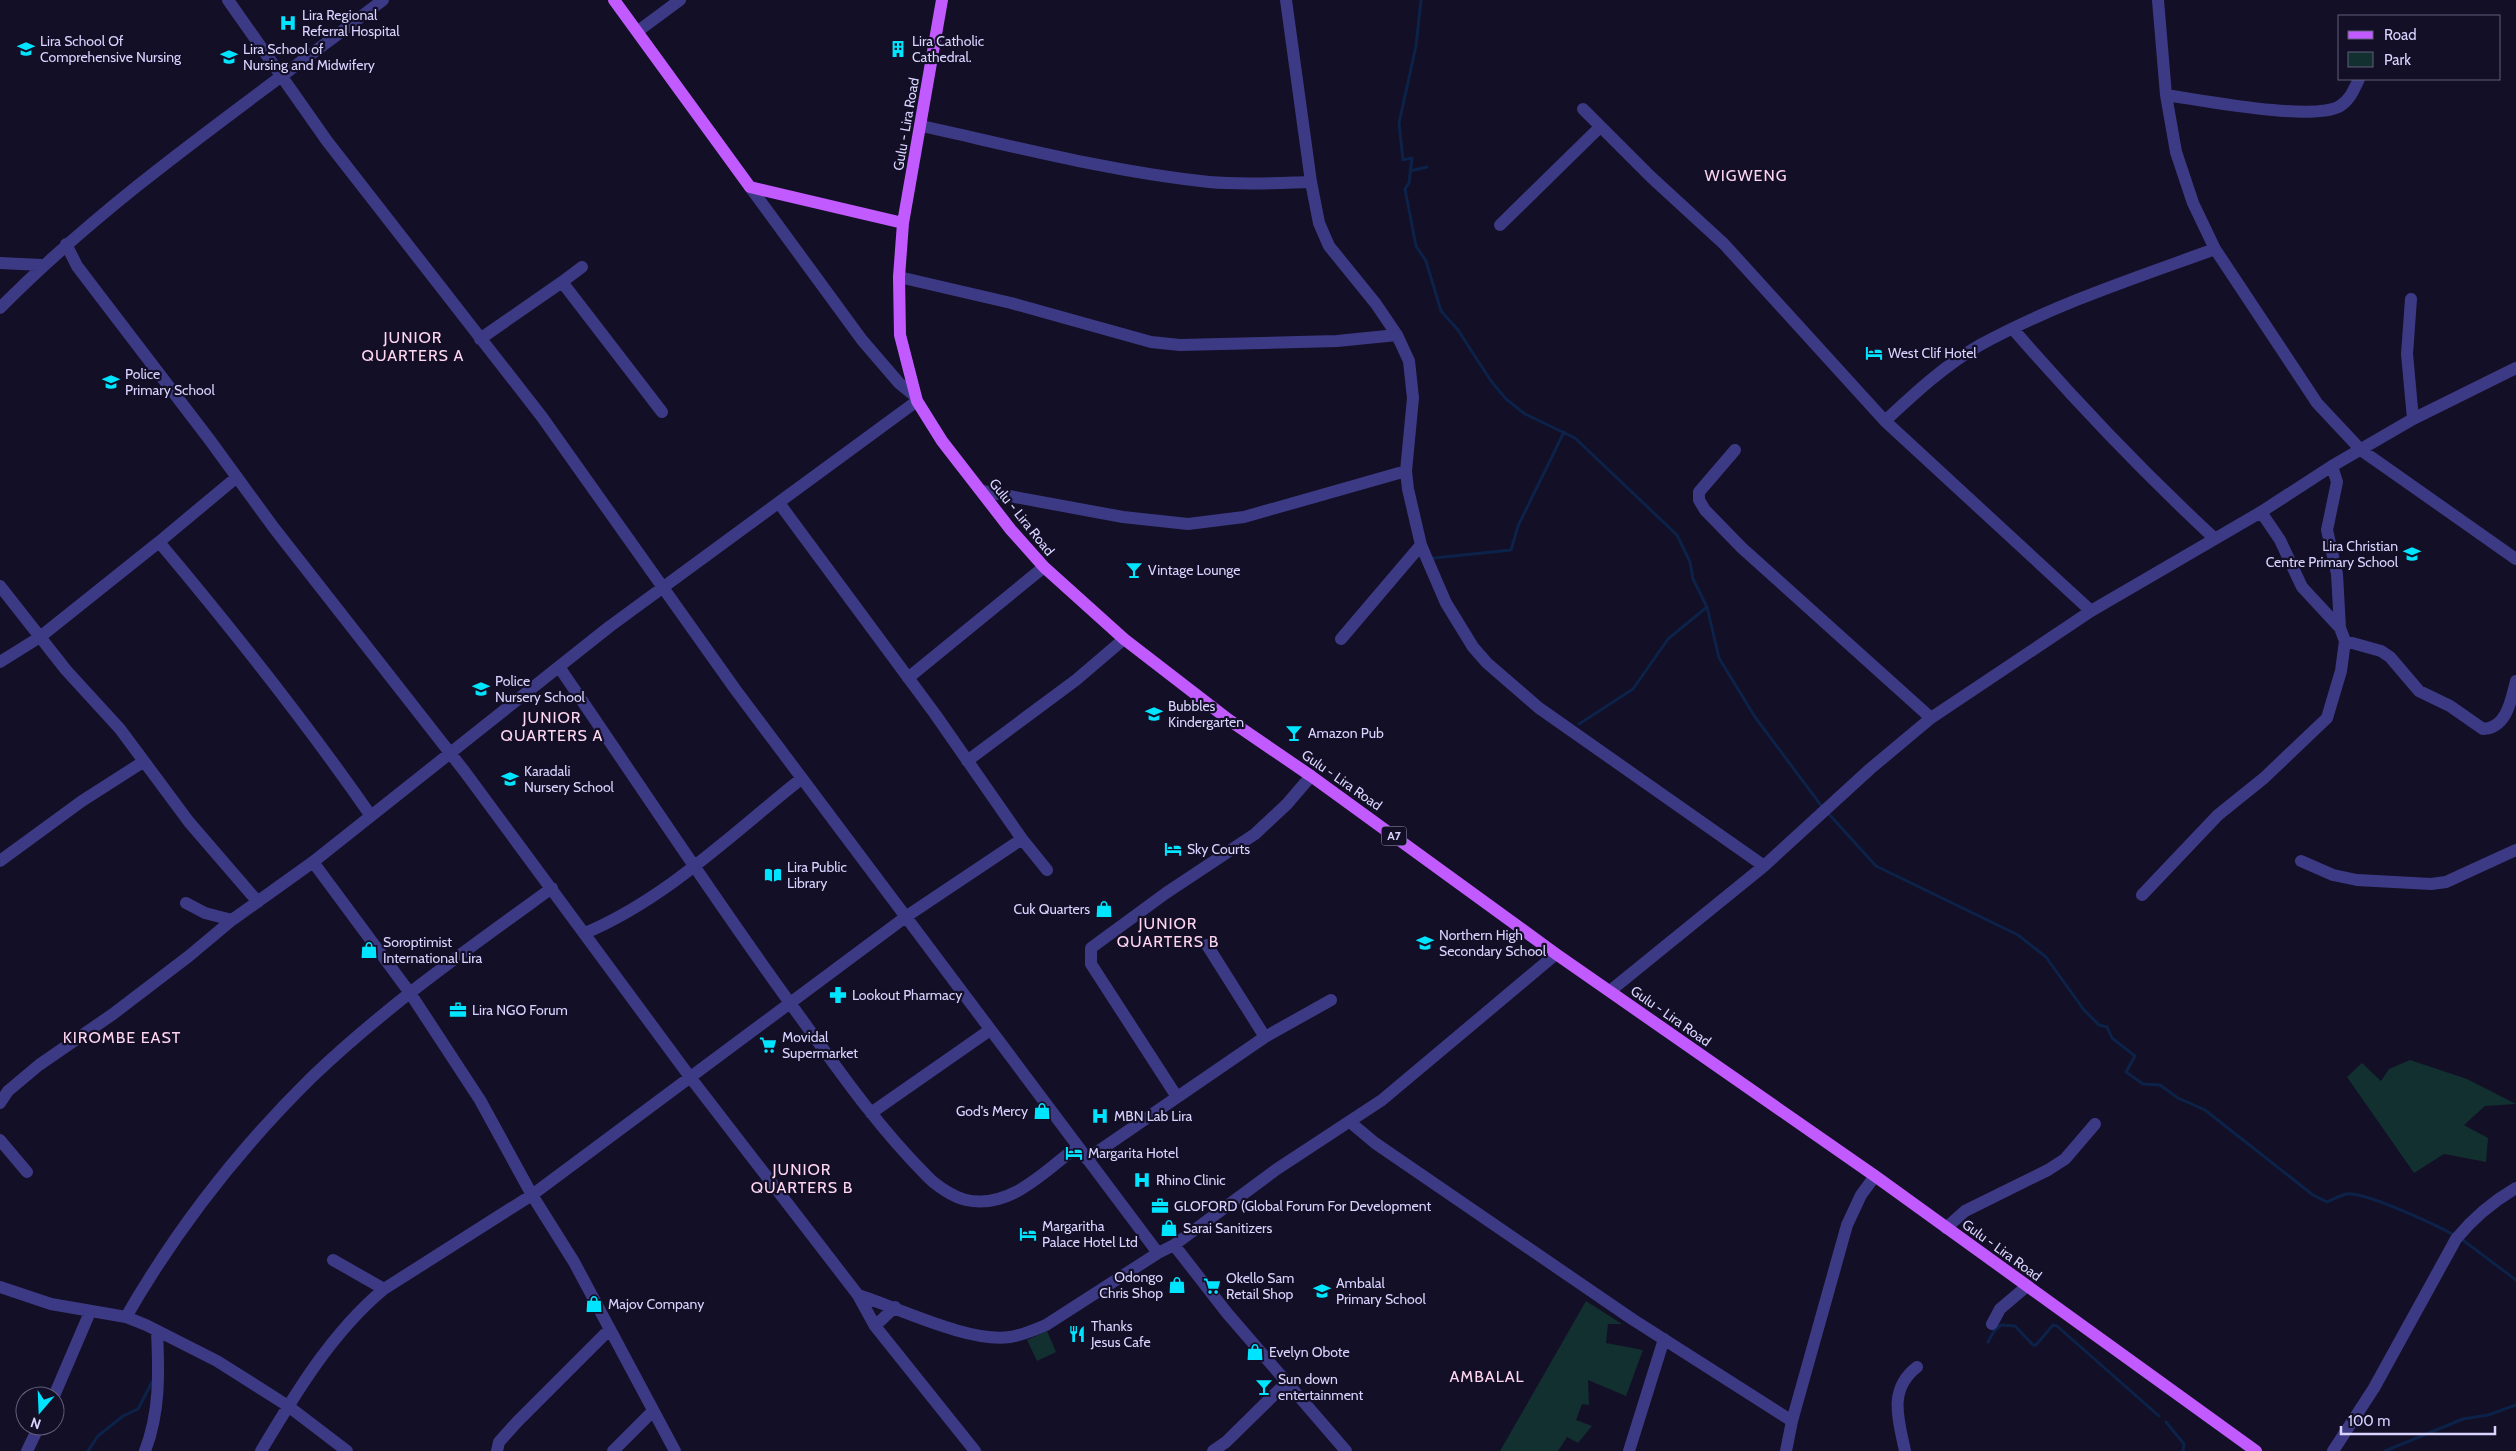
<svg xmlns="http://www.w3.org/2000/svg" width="2516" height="1451" font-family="Cabin,sans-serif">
<rect width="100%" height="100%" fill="#130f26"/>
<path fill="#12302f" d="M2410,1060L2467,1079L2516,1104L2485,1106L2464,1125L2488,1138L2486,1162L2444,1154L2414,1173L2347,1077L2362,1063L2381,1081L2389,1069Z
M1586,1301L1622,1324H1608L1606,1343L1643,1350L1626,1396L1588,1380L1589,1405L1582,1404L1576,1420L1592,1426L1578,1443L1567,1437L1558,1451H1500Z
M1047,1331L1056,1352L1037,1361L1027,1340Z"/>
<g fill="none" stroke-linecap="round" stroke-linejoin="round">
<path stroke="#0c2248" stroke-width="3" d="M1421,0L1416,46L1399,123L1403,160L1412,158L1409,183L1405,189L1416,246L1426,261L1441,311L1458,330L1491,381L1506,399L1525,414L1575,438L1677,535L1690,562L1693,579L1707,607L1719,658L1755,717L1823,808
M1410,171L1427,167
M1434,558L1511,550L1518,526L1564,432
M1579,724L1633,689L1668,639L1707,607
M1827,812L1876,866L2018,935L2046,957L2084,1010L2099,1025L2107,1027L2112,1038L2135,1056L2126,1072L2143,1084L2160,1085L2178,1098L2205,1110L2313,1195L2327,1202C2333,1199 2340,1196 2346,1194C2364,1191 2436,1225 2454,1235
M2460,1238L2516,1280
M1988,1342L1994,1331L2001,1325L2015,1326L2033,1345H2036L2053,1325L2057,1326L2159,1416
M2166,1422L2184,1444L2183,1451
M88,1451L98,1436L123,1416L138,1409L152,1382
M2385,1451L2463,1419L2488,1415L2516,1405"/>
<path stroke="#3d3a85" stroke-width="12" d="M228,0L327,141L542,417L735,689L1158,1253
M1286,0L1311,182L1319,223L1329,246L1376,304L1397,335L1409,361L1413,398L1406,471L1408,489L1421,545L1446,603L1473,647L1487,663L1539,708L1764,866
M2158,0L2166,95L2176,152L2193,203L2215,249L2317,403L2361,450L2516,559
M638,31L680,0
M2166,95C2201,100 2313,122 2340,106C2350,100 2354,89 2359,79
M1583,109L1651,177L1724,244L1885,421L2091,611
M922,126C1017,147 1112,172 1209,182C1243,185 1277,183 1311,182
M750,187L862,340L899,383L915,396
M1500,225L1600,127
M66,244L77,266L96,291L209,439L274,528L465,772L690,1077L858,1295L875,1326L975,1451
M0,263L42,265
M582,267L562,282L662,412
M899,277L1011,303L1151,342L1180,345L1337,341L1397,335
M2411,299L2407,354L2413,419
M0,308C116,191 253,100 383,0
M2013,329C2077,403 2143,472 2214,538
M480,339L562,282
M1885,421C1914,394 1945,365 1980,345C2055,304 2135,278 2215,249
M1735,450L1699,492V500L1705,510L1742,548L1931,718
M982,491L1123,517L1188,524L1244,517L1406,471
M779,503L935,714L1022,839L1047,870
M2261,512L2280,540L2302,587L2340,628
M159,542L237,477
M0,586L66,670L120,729L189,822L258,902
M1341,639L1421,545
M2345,641L2381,651L2390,657L2419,691L2450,706L2483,729C2507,728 2511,700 2516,681
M0,662L40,637L159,542C233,630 305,721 371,816
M559,667C636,779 710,893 790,1003C833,1062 874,1123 926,1175C935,1185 953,1197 966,1200C1010,1210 1045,1171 1078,1146
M908,678L1044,567
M967,761L1076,680L1124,639
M0,861L82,801L143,762
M2301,861L2333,875L2357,880L2431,884L2446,882L2516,850
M313,862L410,993L480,1100L532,1195L574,1262L675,1451
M2142,895L2218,815L2264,778L2327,718L2341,671L2345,641L2340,628L2337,574L2327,530L2337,482L2332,466
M186,903L205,913L232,920
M585,933C666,899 733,833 801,779
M1207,945L1265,1037
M1610,991L1764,866L1870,769L1931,718L2091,611L2261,512L2332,466L2413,419L2516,368
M1177,1097L1091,964V948L1166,893L1255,834L1287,804L1311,776
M0,1103L8,1091L39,1065L113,1014L189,956L232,920L313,862L609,627L917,401
M871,1113L990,1030
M1350,1122L1375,1143L1632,1319L1792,1421
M0,1140L27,1172
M1087,1159L1265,1037L1331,1000
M1946,1228L1965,1211L2048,1170L2065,1159L2095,1124
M1174,1245L1227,1313L1346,1451
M333,1260L384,1289
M0,1287L51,1304L126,1317L146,1325L217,1361L288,1406L347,1451
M858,1295C899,1308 969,1343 1010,1337C1023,1335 1034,1330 1046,1325L1158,1253L1174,1245L1277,1169L1382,1100L1556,954
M126,1317C176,1230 240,1148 311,1078C385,1007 469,948 552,888
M1992,1324L2000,1309L2027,1286
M875,1326L895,1307
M54,1396L90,1312
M27,1451L39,1426
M145,1451C160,1412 159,1373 157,1332
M261,1451C295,1394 332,1332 384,1289L532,1195L907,916L1022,839
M497,1451L499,1442L517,1422L610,1329
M613,1451L653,1411
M1213,1451L1226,1442L1288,1381
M1629,1451L1664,1339
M1786,1451L1792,1421L1847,1225L1861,1195L1875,1176
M1905,1451C1899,1421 1887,1390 1917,1367
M2333,1451L2374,1388L2456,1239C2474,1217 2492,1202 2516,1188"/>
<path stroke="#c25bff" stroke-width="12" d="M614,0L750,187L903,223
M942,0L903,223L899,277L900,335L917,401L942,441L1011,530L1044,567L1124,639L1229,720L1311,776L1556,954L1875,1176L2256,1451"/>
</g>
<defs>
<g id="hospital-bare" transform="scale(1.35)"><path d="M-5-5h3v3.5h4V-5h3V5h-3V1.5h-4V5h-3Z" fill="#00e5ff" stroke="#130f26" stroke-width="2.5" paint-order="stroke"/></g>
<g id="school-bare" transform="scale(1.35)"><path d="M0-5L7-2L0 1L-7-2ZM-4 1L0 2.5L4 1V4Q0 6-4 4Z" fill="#00e5ff" stroke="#130f26" stroke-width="2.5" paint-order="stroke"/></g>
<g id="building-bare" transform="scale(1.35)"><path d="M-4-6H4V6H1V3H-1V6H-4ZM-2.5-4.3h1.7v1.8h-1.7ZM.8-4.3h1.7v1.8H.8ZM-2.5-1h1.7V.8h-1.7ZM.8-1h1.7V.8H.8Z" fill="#00e5ff" stroke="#130f26" stroke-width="2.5" paint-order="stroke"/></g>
<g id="hotel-bare" transform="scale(1.35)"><path d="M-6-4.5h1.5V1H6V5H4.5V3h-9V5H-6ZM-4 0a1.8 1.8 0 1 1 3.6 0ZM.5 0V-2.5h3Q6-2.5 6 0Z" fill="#00e5ff" stroke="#130f26" stroke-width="2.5" paint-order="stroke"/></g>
<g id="bar-bare" transform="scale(1.35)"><path d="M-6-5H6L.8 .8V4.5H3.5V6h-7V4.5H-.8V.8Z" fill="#00e5ff" stroke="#130f26" stroke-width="2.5" paint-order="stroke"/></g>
<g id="library-bare" transform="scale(1.35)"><path d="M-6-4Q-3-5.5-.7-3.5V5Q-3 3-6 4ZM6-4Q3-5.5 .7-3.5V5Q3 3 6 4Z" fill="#00e5ff" stroke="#130f26" stroke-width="2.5" paint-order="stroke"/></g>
<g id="shop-bare" transform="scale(1.35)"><path d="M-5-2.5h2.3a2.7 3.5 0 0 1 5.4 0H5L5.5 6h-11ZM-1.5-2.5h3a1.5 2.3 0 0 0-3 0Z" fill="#00e5ff" stroke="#130f26" stroke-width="2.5" paint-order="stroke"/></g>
<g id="pharmacy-bare" transform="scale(1.35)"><path d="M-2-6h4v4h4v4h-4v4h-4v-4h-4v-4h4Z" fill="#00e5ff" stroke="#130f26" stroke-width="2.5" paint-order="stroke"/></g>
<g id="office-bare" transform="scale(1.35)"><path d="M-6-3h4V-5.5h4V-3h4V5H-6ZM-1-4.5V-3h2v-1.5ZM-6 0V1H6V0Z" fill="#00e5ff" stroke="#130f26" stroke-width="2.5" paint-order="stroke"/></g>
<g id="supermarket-bare" transform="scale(1.35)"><path d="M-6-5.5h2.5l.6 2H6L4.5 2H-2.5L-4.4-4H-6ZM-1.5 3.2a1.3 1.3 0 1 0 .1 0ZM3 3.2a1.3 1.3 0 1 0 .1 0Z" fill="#00e5ff" stroke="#130f26" stroke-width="2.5" paint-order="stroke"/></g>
<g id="restaurant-bare" transform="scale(1.35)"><path d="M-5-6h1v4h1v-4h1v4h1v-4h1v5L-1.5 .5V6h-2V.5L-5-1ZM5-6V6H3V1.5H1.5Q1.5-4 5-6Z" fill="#00e5ff" stroke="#130f26" stroke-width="2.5" paint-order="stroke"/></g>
</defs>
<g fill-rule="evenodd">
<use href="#hospital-bare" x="288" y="23"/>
<use href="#school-bare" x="26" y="49"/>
<use href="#building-bare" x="898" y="49"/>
<use href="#school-bare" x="229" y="57"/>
<use href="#hotel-bare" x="1874" y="353"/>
<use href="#school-bare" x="111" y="382"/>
<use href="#school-bare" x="2412" y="554"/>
<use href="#bar-bare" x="1134" y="570"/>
<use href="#school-bare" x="481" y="689"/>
<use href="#school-bare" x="1154" y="714"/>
<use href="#bar-bare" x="1294" y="733"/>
<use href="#school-bare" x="510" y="779"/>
<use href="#hotel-bare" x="1173" y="849"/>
<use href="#library-bare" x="773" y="875"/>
<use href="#shop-bare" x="1104" y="909"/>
<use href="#school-bare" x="1425" y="943"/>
<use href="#shop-bare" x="369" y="950"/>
<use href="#pharmacy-bare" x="838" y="995"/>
<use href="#office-bare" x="458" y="1010"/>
<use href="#supermarket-bare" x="768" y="1045"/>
<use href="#shop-bare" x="1042" y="1111"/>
<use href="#hospital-bare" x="1100" y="1116"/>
<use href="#hotel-bare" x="1074" y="1153"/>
<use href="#hospital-bare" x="1142" y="1180"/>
<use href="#office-bare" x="1160" y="1206"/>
<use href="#shop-bare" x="1169" y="1228"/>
<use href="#hotel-bare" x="1028" y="1234"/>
<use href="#shop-bare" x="1177" y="1285"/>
<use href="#supermarket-bare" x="1212" y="1286"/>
<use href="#school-bare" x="1322" y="1291"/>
<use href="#shop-bare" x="594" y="1304"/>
<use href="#restaurant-bare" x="1077" y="1334"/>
<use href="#shop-bare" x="1255" y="1352"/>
<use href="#bar-bare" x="1264" y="1387"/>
</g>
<g text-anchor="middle" stroke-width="4.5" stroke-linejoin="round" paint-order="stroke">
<rect fill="#130f26" stroke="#9e99be" stroke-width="1" x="1381.5" y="826.5" width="25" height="19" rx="4"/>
<g font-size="12" font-weight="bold" fill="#d9d4ff">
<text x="1394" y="840">A7</text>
</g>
<g font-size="14" fill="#d9d4ff" stroke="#130f26" text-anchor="start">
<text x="302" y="20">Lira Regional<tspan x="302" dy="16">Referral Hospital</tspan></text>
<text x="40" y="46">Lira School Of<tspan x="40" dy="16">Comprehensive Nursing</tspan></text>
<text x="912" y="46">Lira Catholic<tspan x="912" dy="16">Cathedral.</tspan></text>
<text x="243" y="54">Lira School of<tspan x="243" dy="16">Nursing and Midwifery</tspan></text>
<text x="1888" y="358">West Clif Hotel</text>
<text x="125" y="379">Police<tspan x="125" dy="16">Primary School</tspan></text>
<text x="2398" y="551" text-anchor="end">Lira Christian<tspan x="2398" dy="16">Centre Primary School</tspan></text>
<text x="1148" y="575">Vintage Lounge</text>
<text x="495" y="686">Police<tspan x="495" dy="16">Nursery School</tspan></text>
<text x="1168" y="711">Bubbles<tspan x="1168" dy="16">Kindergarten</tspan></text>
<text x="1308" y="738">Amazon Pub</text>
<text x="524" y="776">Karadali<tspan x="524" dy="16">Nursery School</tspan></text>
<text x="1187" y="854">Sky Courts</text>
<text x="787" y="872">Lira Public<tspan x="787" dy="16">Library</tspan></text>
<text x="1090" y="914" text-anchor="end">Cuk Quarters</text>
<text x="1439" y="940">Northern High<tspan x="1439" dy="16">Secondary School</tspan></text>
<text x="383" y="947">Soroptimist<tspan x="383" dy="16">International Lira</tspan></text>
<text x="852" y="1000">Lookout Pharmacy</text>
<text x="472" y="1015">Lira NGO Forum</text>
<text x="782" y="1042">Movidal<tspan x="782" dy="16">Supermarket</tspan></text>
<text x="1028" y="1116" text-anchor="end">God's Mercy</text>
<text x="1114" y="1121">MBN Lab Lira</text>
<text x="1088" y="1158">Margarita Hotel</text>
<text x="1156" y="1185">Rhino Clinic</text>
<text x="1174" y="1211">GLOFORD (Global Forum For Development</text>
<text x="1042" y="1231">Margaritha<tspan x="1042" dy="16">Palace Hotel Ltd</tspan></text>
<text x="1183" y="1233">Sarai Sanitizers</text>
<text x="1163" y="1282" text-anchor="end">Odongo<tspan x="1163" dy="16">Chris Shop</tspan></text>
<text x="1226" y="1283">Okello Sam<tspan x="1226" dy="16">Retail Shop</tspan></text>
<text x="1336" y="1288">Ambalal<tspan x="1336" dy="16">Primary School</tspan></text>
<text x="608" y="1309">Majov Company</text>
<text x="1091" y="1331">Thanks<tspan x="1091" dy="16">Jesus Cafe</tspan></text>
<text x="1269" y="1357">Evelyn Obote</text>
<text x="1278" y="1384">Sun down<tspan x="1278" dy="16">entertainment</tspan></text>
</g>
<g font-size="14" fill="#d9d4ff" stroke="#130f26">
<text transform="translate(906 124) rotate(-80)" y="5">Gulu - Lira Road</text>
<text transform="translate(1022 517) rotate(51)" y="5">Gulu - Lira Road</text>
<text transform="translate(1342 780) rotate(35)" y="5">Gulu - Lira Road</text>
<text transform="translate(1671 1016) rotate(35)" y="5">Gulu - Lira Road</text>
<text transform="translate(2002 1250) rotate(36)" y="5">Gulu - Lira Road</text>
</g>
<g font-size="16" letter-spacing="1" fill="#ffd6f0" stroke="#130f26">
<text x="1746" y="181">WIGWENG</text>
<text x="413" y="343">JUNIOR<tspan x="413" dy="18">QUARTERS A</tspan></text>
<text x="552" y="723">JUNIOR<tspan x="552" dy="18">QUARTERS A</tspan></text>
<text x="1168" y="929">JUNIOR<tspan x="1168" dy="18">QUARTERS B</tspan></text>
<text x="122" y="1043">KIROMBE EAST</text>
<text x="802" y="1175">JUNIOR<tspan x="802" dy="18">QUARTERS B</tspan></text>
<text x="1487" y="1382">AMBALAL</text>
</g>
</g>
<rect x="2338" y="15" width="162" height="65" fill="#130f26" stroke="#625e7d"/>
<rect x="2348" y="31" width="25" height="8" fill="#c25bff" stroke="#625e7d"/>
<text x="2384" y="40" font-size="15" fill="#d9d4ff">Road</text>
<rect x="2348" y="52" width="25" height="15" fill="#12302f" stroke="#625e7d"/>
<text x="2384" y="65" font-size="15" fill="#d9d4ff">Park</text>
<g transform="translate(40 1411) rotate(199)"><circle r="24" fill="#130f26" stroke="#625e7d"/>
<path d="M0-4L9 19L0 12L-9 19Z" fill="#00e5ff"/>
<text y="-8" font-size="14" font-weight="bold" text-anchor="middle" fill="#d9d4ff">N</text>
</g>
<path d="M2341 1426v8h154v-8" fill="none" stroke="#d9d4ff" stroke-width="2.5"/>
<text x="2348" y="1426" font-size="15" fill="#d9d4ff" stroke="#130f26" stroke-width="4" paint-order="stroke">100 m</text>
</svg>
